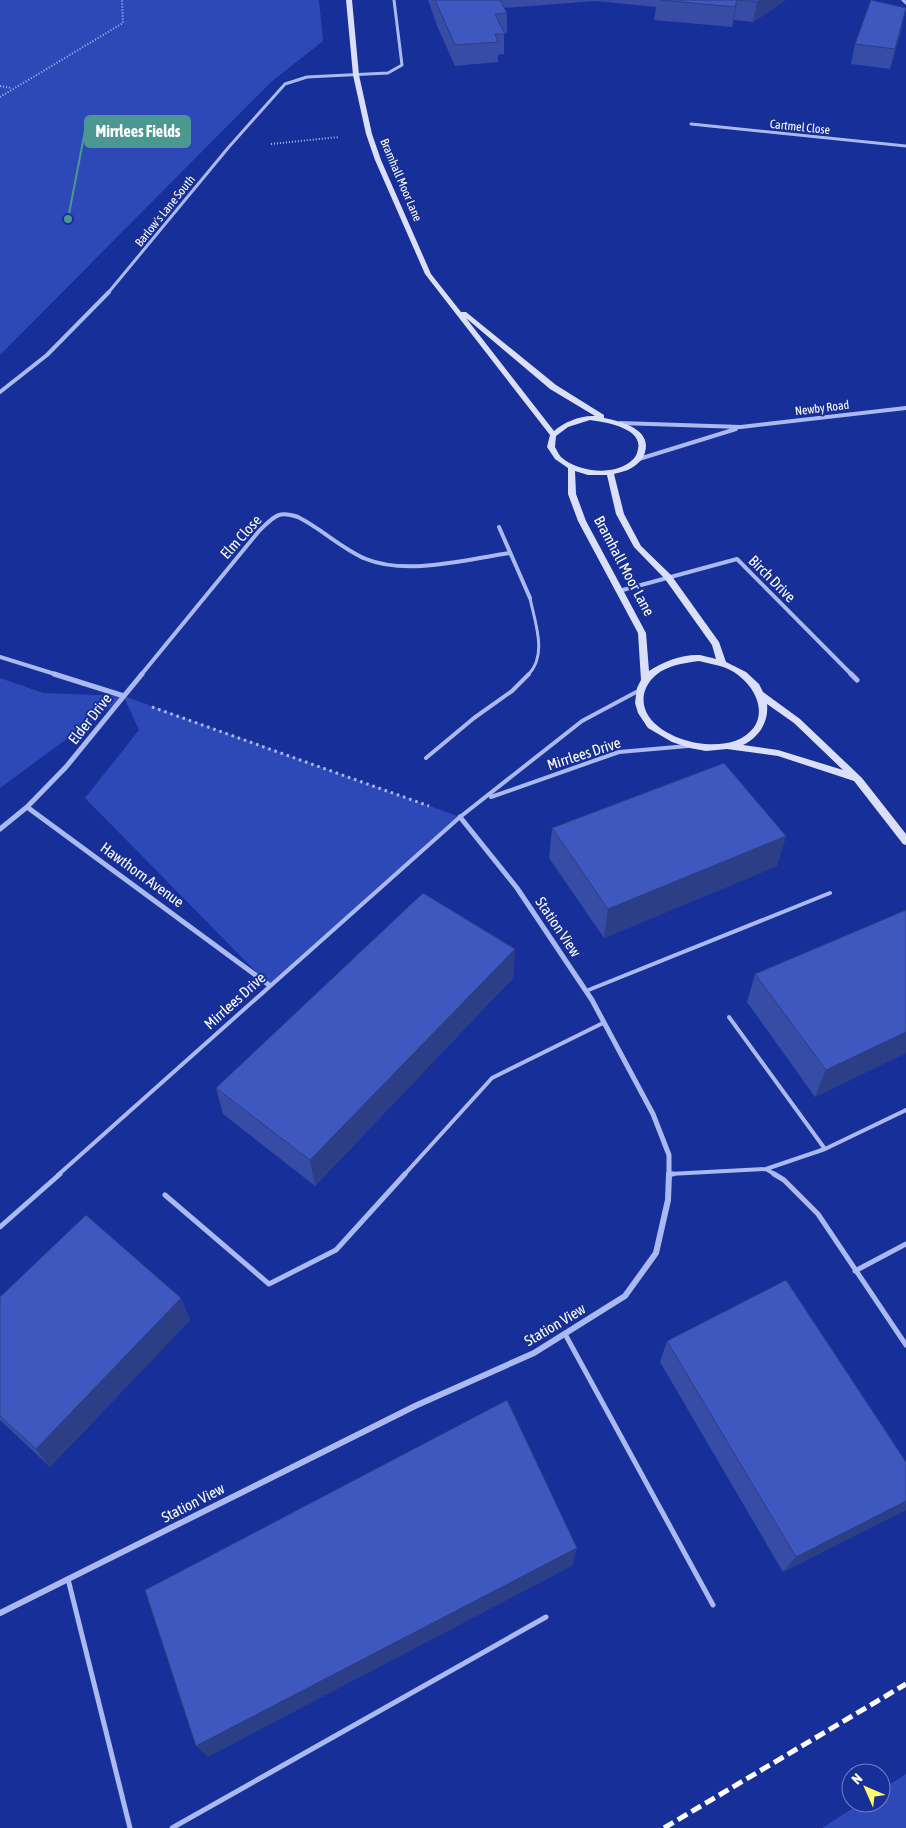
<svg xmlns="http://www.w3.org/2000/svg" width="906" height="1828" font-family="'Asap Condensed',sans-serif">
<rect width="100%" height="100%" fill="#172f98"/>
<path fill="#2d49b8" d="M0,0H319L323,41L271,82L0,355Z
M0,678L43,693L124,696L460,817L269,985L85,798L139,730L124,697L0,788Z
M906,1774V1828H822L861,1803H881V1790Z"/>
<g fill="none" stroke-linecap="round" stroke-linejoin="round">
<path stroke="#aab9f2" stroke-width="2" stroke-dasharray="1 2" stroke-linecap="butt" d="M0,86L12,88
M0,97L123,23L122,0
M271,144L339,137"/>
<path stroke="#aab9f2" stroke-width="3" stroke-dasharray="2.5 4" stroke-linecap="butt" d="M152,707L429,806"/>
<path stroke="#aab9f2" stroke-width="3" d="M528,675C548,655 535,623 530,598"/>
<path stroke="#aab9f2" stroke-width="4" d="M426,758L474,718L512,691L529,674
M491,797L619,752L688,746
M586,991L830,893
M729,1017L825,1149
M766,1169L825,1149L906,1110
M669,1174L766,1169L776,1175
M58,1175L460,817L582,721L640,690
M404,1175L492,1078L603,1023"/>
<path stroke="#aab9f2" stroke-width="5" d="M669,1174H673
M774,1174L784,1180L818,1214L906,1345
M165,1195L269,1284L336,1250L405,1174
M0,1227L60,1174
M855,1271L906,1244
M565,1334L713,1605
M68,1579L130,1828
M172,1828L546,1617"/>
<path stroke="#aab9f2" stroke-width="3" d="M903,0L906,3
M691,124L906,146
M108,293L228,148L285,84L307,77L388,73L402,65L394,0"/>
<path stroke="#aab9f2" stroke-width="4" d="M0,392L47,355L109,292
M620,423L741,427L906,408
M639,459L736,429
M499,527L530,598
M619,591L737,559L852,675
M0,657L58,675
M141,675L259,531C274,517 277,510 298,517C322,529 342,549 366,559C408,576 467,559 510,553"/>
<path stroke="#aab9f2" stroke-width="5" d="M851,674L857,680
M124,696L142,674
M27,807L66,767L124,696L54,674
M460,817L517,888L592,1000L653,1114L669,1155V1175
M0,829L27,807L269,985"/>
<path stroke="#aab9f2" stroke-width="6" d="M0,1613L415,1406L534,1353L625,1296L656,1253L668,1200L669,1174"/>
<path fill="#d9dffc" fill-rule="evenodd" d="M346,0H352L359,75L372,134L381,160L431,274L461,312H466L556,385L604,415V418C620,421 652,429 645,452C644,458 638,464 633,467C628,471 620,472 614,474L624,514L641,546L671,575L719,642L726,662L746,672L759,684L763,692L800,719L862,778L906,834V845L903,844L854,781L778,756L727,749L706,751L690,748L672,742L648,728L638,713L635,703L637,688L641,680L638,633L578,521L568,494V468L555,459L547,447L550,435L425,274L375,160L366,134L353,75ZM466,318L550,389L595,416C581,415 564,422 554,431ZM590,420C605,422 643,428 638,449C637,455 635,458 630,462C613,476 577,472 561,457C558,454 557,450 555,447L556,436L568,427ZM575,471L588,475H607L616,514L634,547L665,579L712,645L716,659C711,658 705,656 700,655C683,654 662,662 649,671L646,633L586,521L576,494ZM699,661C710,664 722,665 732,671C761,688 773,726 735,741C723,745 709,745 697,743C674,739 639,723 644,694C646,686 650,680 656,675C668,665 684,663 699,661ZM767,704L794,723L843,770L778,750L743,745C759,737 769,722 767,704Z"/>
<path stroke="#fff" stroke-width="5" stroke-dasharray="11 5" stroke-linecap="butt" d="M664,1828L906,1684"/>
</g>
<path fill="#364ca5" d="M428,0H786L753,22L734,20L732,27L654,20L656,7L596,1L504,8L507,13V33H504V54L498,55V62L455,66L438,28Z
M902,28L890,69L851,64L855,44Z
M552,828L786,836L777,866L604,938L549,858Z
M906,910V1053L815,1097L747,1002L755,974Z
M515,949L513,978L315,1186L223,1114L216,1088Z
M0,1297L181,1298L190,1320L50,1467L0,1420Z
M667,1341L906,1462V1510L783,1572L660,1362Z"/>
<path fill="#2c3e86" d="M737,0L734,20L732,27L735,7Z
M759,0H786L753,22L757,2Z
M906,9L902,28L890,69L895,49Z
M786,836L777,866L604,938L608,909Z
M515,949L513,978L315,1186L310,1160Z
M906,1032V1053L815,1097L826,1070Z
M181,1298L190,1320L50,1467L36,1449Z
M906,1501V1510L783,1572L796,1557Z
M577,1548L572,1566L208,1757L196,1746Z"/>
<path fill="#3f58c0" stroke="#2c3e86" d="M435,0H500L507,13L495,14L505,34H495L498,42L455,45Z
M661,0H737L735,7Z
M738,0H759L757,2Z
M871,0L906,8L895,49L855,44Z
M724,763L786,836L608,909L552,828Z
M423,893L515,949L310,1160L216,1088Z
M906,910V1032L826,1070L755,974Z
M86,1215L181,1298L36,1449L0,1416V1297Z
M786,1280L906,1462V1501L796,1557L667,1341Z
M507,1400L577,1548L196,1746L145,1590Z"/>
<g text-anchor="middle" stroke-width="4" stroke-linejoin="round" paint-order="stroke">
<g font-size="12" fill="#fff" stroke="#172f98">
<text transform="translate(800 127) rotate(6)" y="4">Cartmel Close</text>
<text transform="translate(401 180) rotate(67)" y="4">Bramhall Moor Lane</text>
<text transform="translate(165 211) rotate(-51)" y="4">Barlow's Lane South</text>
<text transform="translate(822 408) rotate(-7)" y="4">Newby Road</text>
</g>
<g font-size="15" fill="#fff" stroke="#172f98">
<text transform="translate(241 537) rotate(-48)" y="5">Elm Close</text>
<text transform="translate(624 566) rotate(62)" y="5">Bramhall Moor Lane</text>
<text transform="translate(772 579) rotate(45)" y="5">Birch Drive</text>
<text transform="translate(90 719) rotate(-52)" y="5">Elder Drive</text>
<text transform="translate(584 754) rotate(-18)" y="5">Mirrlees Drive</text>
<text transform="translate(142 875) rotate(36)" y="5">Hawthorn Avenue</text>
<text transform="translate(558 927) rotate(56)" y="5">Station View</text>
<text transform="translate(235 1001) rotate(-42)" y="5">Mirrlees Drive</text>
<text transform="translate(555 1325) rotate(-31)" y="5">Station View</text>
<text transform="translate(193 1503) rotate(-27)" y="5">Station View</text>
</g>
</g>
<path fill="none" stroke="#4b9892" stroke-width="2" d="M68 219L85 131"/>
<circle fill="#4b9892" stroke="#172f98" stroke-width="2" cx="68" cy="219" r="5"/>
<rect fill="#4b9892" stroke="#4b9892" stroke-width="2" x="85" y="116" width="105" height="31" rx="5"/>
<g font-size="16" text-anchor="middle" font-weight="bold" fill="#fff">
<text x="138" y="137">Mirrlees Fields</text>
</g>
<g transform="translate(866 1788) rotate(315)"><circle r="24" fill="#172f98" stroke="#7482c1"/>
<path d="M0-4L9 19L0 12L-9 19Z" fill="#fffa6b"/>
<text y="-8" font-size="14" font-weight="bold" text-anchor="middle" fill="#ffffff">N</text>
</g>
</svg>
